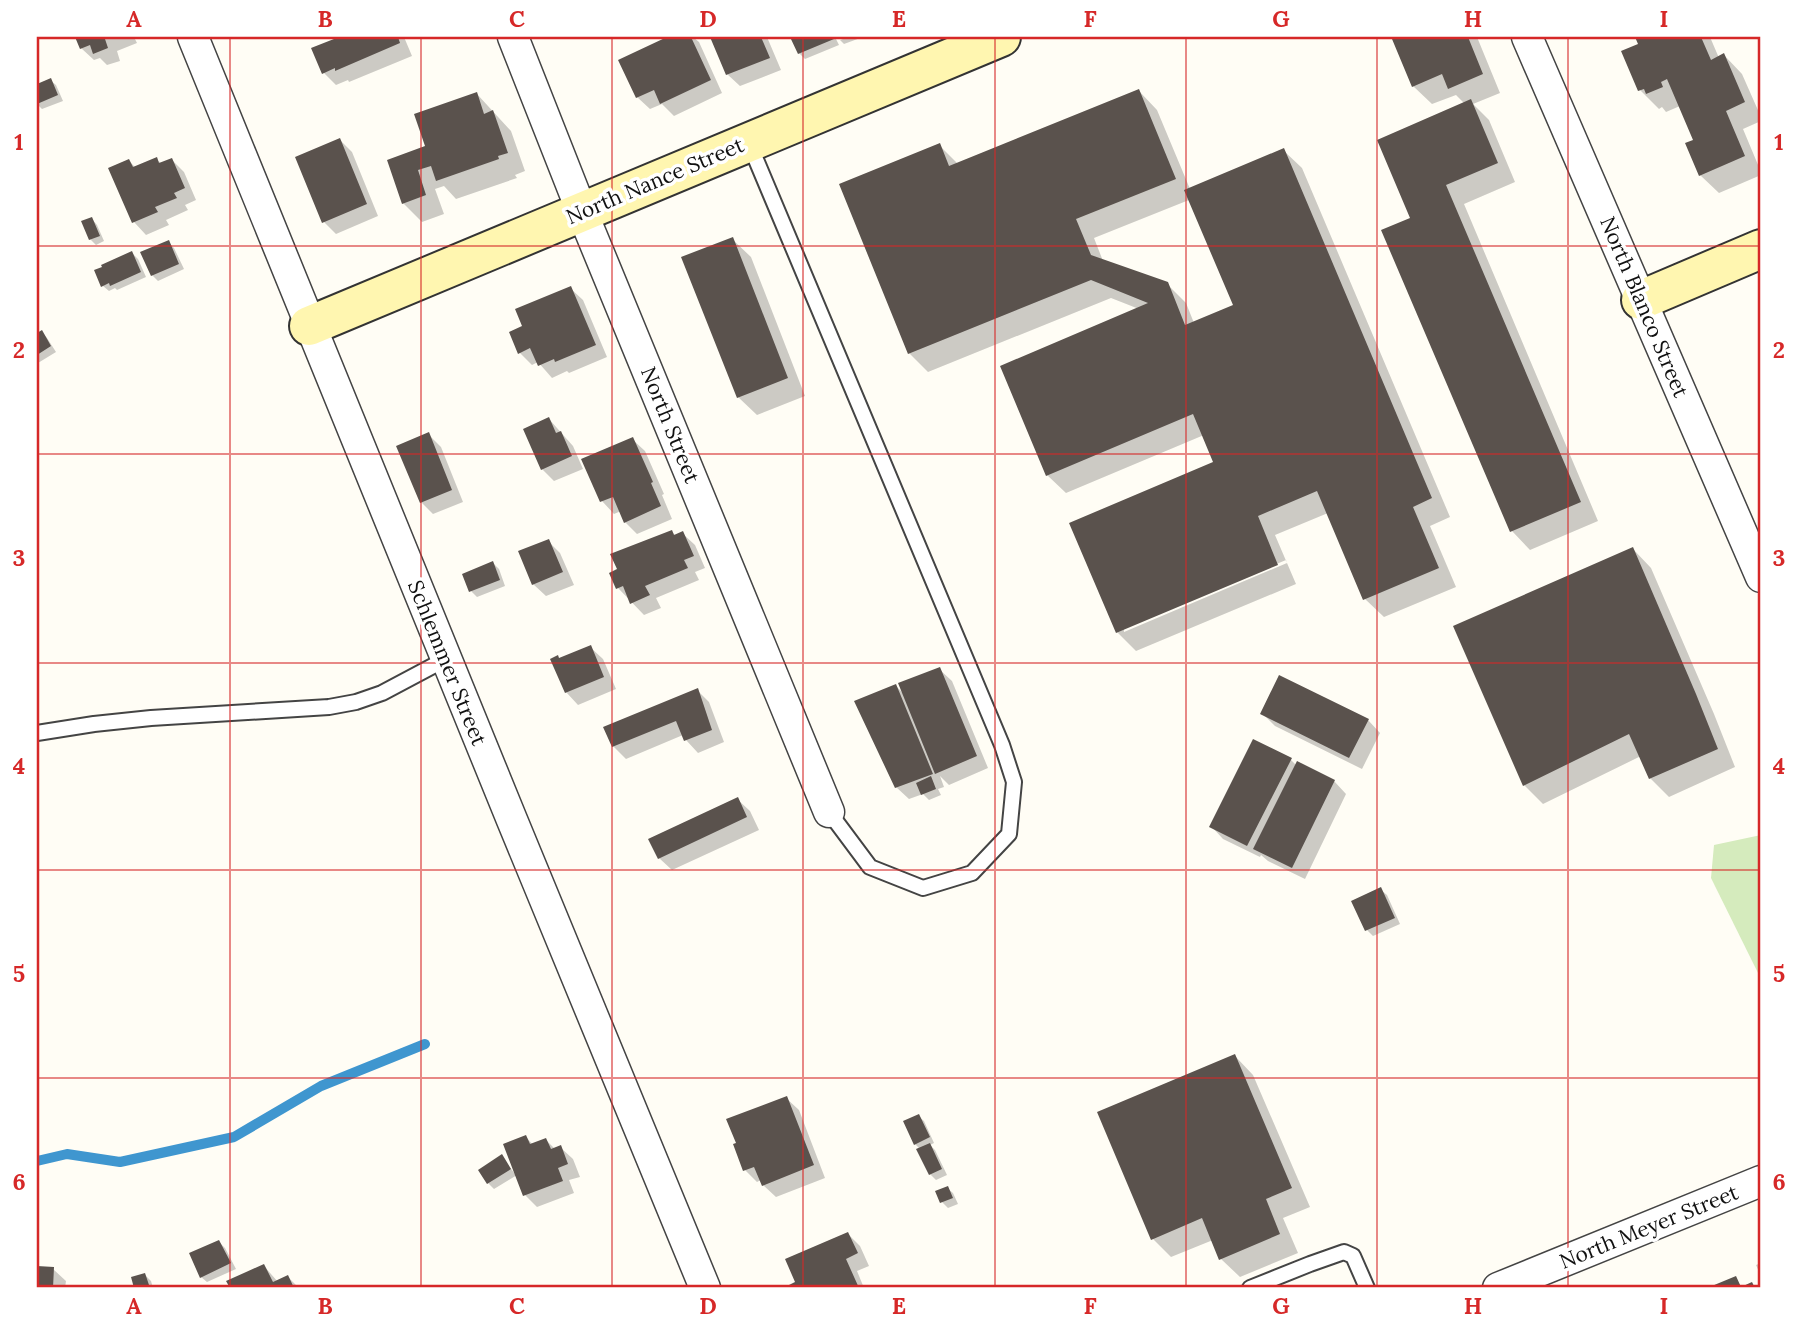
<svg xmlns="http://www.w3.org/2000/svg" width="1798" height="1325" font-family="Lora,serif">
<rect width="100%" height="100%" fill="#fffdf5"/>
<path fill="#d5ebbd" d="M1761,835V979L1711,878L1714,845Z"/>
<path fill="#0003" fill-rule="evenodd" d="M77,37H134L137,43L117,51L120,61L107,65L100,58L94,60L81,48Z
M343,37H404L412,56L349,82L348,80L336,85L324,73L314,49Z
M671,37H693L699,42L722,93L674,116L662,104L650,109L637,97L620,61Z
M712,37H767L781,70L740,86L727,74Z
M792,37H835L839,45L805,59L799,53Z
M849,37H863L844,44L840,40Z
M1401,37H1477L1500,93L1473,104L1489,120L1515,182L1464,204L1598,521L1530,550L1512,531L1412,219L1465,104L1456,95L1432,104L1413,86L1394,40Z
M1637,37H1710L1719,58L1724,55L1742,74L1761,117V121L1743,129L1761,172V175L1719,193L1700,175L1695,141L1680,106L1666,112L1662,107L1659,109L1640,90V45Z
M50,80L56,85L63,101L42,109L37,104V85Z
M1139,91L1157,110L1190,189L1283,150L1302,168L1450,517L1430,526L1456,587L1384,617L1365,599L1328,513L1275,535L1296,584L1136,651L1117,632L1215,463L1204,435L1066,493L1047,475L1139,309L1111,298L928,372L909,353L939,145L958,164ZM1189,200L1235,306L1194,323L1186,303L1167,284L1103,261L1094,238ZM1286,560L1287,563L1124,632V628Z
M477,94L511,131L525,171L515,175L517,178L456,199L444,186L435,189L444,214L422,222L403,203L427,148Z
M340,140L352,152L378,216L336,234L324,222Z
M156,159L162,164L172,160L184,172L196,200L185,205L188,210L166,220L169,225L146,235L134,222L129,161L136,168Z
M92,219L97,225L104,241L96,245L90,239Z
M732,239L751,257L805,396L757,415L738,397Z
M168,242L174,248L184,269L158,281L152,275Z
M132,253L138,259L146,277L117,290L115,288L109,291L103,286Z
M570,288L583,300L607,357L569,373L567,371L552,378L538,362L532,365L520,353L524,327Z
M42,332L47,338L56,352L38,363L37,335Z
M549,419L573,446L583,469L554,481L542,469Z
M428,434L441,447L463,502L433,514L421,502Z
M632,439L645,451L664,494L662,495L672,519L637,534L625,522L621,511L614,514L602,501L584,460Z
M672,532L676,536L682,533L695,545L705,568L695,572L699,580L656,598L661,608L644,615L618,588Z
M548,541L560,553L574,585L546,596L533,584Z
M1633,549L1651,568L1714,714L1735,767L1669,797L1650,778L1641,756L1543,804L1524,785Z
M493,563L499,569L505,586L477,597L471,591Z
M590,647L603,659L616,689L578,705L566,692L560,659Z
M939,669L952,681L988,768L949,785L940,776L944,787L938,789L941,795L929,800L923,794L909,799L896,787V686L906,696Z
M697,690L709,702L724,742L698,753L686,740L683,735L626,759L613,746Z
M1263,714L1368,720L1380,733L1362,769L1275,726Z
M1291,760L1296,765L1334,781L1346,794L1305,879L1268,861L1261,855L1260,857L1223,839L1211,826Z
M737,799L750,811L759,830L672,870L659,858Z
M1381,890L1387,895L1400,924L1373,936L1367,930Z
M1235,1056L1253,1075L1310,1207L1283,1218L1298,1253L1240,1277L1221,1259L1213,1240L1171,1257L1153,1239Z
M786,1098L799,1110L825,1178L776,1197L763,1185L761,1180L757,1182L745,1170Z
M918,1116L924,1121L934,1143L930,1145L935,1150L947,1175L936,1180L930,1174L920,1149L915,1144Z
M526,1137L533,1145L546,1140L555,1149L560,1147L573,1159L580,1177L569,1180L574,1193L537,1207L525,1195L517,1175L494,1189L488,1183L502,1157L515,1174Z
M947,1188L953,1193L958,1204L948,1208L942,1202L938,1192Z
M848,1234L860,1246L869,1266L857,1271L864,1288H790L789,1287L797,1283Z
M219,1242L225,1248L236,1269L207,1282L201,1277Z
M1761,1263V1276L1756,1265Z
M264,1266L278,1282L288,1277L299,1288H232L229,1282Z
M37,1268L53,1269L66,1281L65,1288H37Z
M145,1275L151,1281L153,1288H136L133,1278Z"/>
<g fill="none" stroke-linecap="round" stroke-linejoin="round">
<path stroke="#3f96cf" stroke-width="10" d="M37,1161L67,1154L120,1162L234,1137L321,1086L425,1044"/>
</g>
<path fill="#5a524d" d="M75,37H110L105,39L108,48L93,54L90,45L80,49Z
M339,37H398L400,43L335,71V68L322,74L311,48Z
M667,37H691L711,80L660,104L654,90L636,98L618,60Z
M710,37H761L770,58L726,75Z
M790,37H833L834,39L798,54Z
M1397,37H1468L1483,74L1448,89L1442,74L1412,87L1392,39Z
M1635,37H1701L1711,60L1724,53L1745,102L1726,111L1745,156L1699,176L1685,143L1693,140L1667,79L1661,82L1663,87L1646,94L1644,89L1638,91L1621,51L1638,44Z
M51,78L58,95L37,104V84Z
M1139,89L1176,179L1076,219L1091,255L1168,282L1185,325L1233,305L1184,190L1284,148L1432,498L1413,507L1439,568L1363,600L1317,491L1258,516L1278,565L1116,633L1069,523L1213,462L1193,414L1046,476L1000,366L1148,303L1091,280L908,354L839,184L940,143L949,166Z
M477,92L484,114L493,110L508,153L498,156L499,159L436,181L431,166L418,170L426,195L402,204L387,160L425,146L414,114Z
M1471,99L1498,163L1446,185L1581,502L1510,532L1381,230L1410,218L1377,140Z
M340,138L367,204L322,223L295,157Z
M157,157L159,163L172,158L185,188L174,193L177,198L155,207L158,212L132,223L108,168L129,159L133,167Z
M92,217L100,236L89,240L81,221Z
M733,237L788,378L737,398L681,257Z
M169,240L179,264L151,276L140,252Z
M132,251L141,272L110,286L109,283L101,287L94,270L102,267L101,265Z
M571,286L596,345L555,362L554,359L538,366L530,348L518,354L509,332L522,326L515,309Z
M42,330L51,346L37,355V333Z
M549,417L556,433L561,431L572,456L541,470L523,429Z
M429,432L452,490L420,503L396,446Z
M633,437L653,482L651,483L661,506L624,523L613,497L600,502L581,459Z
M672,530L674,535L683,531L694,556L684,560L688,568L645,586L650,595L630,604L623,586L616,589L609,573L617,569L610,554Z
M549,539L563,572L532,585L518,551Z
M1633,547L1696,694L1718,749L1649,779L1629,734L1523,786L1453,626Z
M493,561L500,580L469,592L462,574Z
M591,645L604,677L565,693L550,659L558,655L559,658Z
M940,667L977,756L935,774L898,683Z
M1279,675L1369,719L1349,758L1260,714Z
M896,684L933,774L895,788L854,701Z
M698,688L712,730L684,741L676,721L612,747L603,727Z
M1253,739L1292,758L1247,846L1209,827Z
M1297,761L1335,780L1292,868L1253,849Z
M931,776L936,789L921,795L916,783Z
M738,797L747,817L658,859L648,839Z
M1381,887L1395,918L1365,931L1351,901Z
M1235,1054L1292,1188L1266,1199L1280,1234L1219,1260L1202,1218L1151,1240L1097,1112Z
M787,1096L814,1165L762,1186L754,1167L743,1171L733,1144L736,1143L726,1119Z
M919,1114L930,1137L914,1145L903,1121Z
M526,1135L530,1144L546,1138L551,1149L561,1145L568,1164L558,1168L563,1181L523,1196L503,1144Z
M930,1143L942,1169L929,1175L916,1149Z
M502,1154L511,1169L487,1184L478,1170Z
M948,1186L953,1198L940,1203L935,1191Z
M848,1232L858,1253L846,1259L859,1288H788L787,1286L795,1282L785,1259Z
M219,1240L231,1263L200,1278L189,1253Z
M264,1264L273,1282L288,1275L294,1288H230L226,1281Z
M37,1266L54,1267L53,1288H37Z
M145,1273L150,1288H134L131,1277Z
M1736,1276L1741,1287L1752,1282L1755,1288H1707Z"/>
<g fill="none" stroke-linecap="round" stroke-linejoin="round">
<g stroke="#444" stroke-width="18">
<path id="lane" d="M749,143L1002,745L1014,782L1009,834L972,873L923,888L870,867L829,812
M37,733L94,724L151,718L329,707L356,702L382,693L446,659
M1250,1288L1310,1264L1344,1252L1353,1256L1367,1288"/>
</g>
<g stroke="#444" stroke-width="33">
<path id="street" d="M193,37L512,820L705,1288
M513,37L582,212L829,812
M1527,37L1761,577
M1498,1288L1761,1181"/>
</g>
<g stroke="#333" stroke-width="42">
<path id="secondary" d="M1641,300L1761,249
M309,326L1001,37"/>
</g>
<use href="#lane" stroke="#fff" stroke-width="14"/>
<use href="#street" stroke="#fff" stroke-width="30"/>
<use href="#secondary" stroke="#fff6b0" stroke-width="38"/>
</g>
<path fill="none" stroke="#d62828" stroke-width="2" stroke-opacity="0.55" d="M230,37V1288M421,37V1288M612,37V1288M803,37V1288M995,37V1288M1186,37V1288M1377,37V1288M1568,37V1288M37,246H1761M37,454H1761M37,663H1761M37,870H1761M37,1078H1761"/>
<g text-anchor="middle" stroke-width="7" stroke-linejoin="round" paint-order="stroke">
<g font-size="21" fill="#111" stroke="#fff">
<text transform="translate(655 181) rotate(-23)" y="7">North Nance Street</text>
<text transform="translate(1644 307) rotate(67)" y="7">North Blanco Street</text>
<text transform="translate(670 425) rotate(68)" y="7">North Street</text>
<text transform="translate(447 663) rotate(68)" y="7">Schlemmer Street</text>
<text transform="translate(1649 1227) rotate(-22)" y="7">North Meyer Street</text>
</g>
</g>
<rect width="1798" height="1325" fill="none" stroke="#ffffff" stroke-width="77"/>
<rect x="38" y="38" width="1721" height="1248" fill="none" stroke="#d62828" stroke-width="2.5"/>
<g font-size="23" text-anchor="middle" font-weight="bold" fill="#d62828">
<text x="134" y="27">A</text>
<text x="325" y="27">B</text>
<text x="517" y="27">C</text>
<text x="708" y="27">D</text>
<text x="899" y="27">E</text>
<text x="1090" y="27">F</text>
<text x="1281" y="27">G</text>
<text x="1473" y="27">H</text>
<text x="1664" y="27">I</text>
<text x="19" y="150">1</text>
<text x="1779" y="150">1</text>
<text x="19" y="358">2</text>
<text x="1779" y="358">2</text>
<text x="19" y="566">3</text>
<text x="1779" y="566">3</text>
<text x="19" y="774">4</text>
<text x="1779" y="774">4</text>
<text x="19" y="982">5</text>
<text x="1779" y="982">5</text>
<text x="19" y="1190">6</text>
<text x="1779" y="1190">6</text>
<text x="134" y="1314">A</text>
<text x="325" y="1314">B</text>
<text x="517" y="1314">C</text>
<text x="708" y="1314">D</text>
<text x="899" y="1314">E</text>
<text x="1090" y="1314">F</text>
<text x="1281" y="1314">G</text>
<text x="1473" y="1314">H</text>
<text x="1664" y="1314">I</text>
</g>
</svg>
